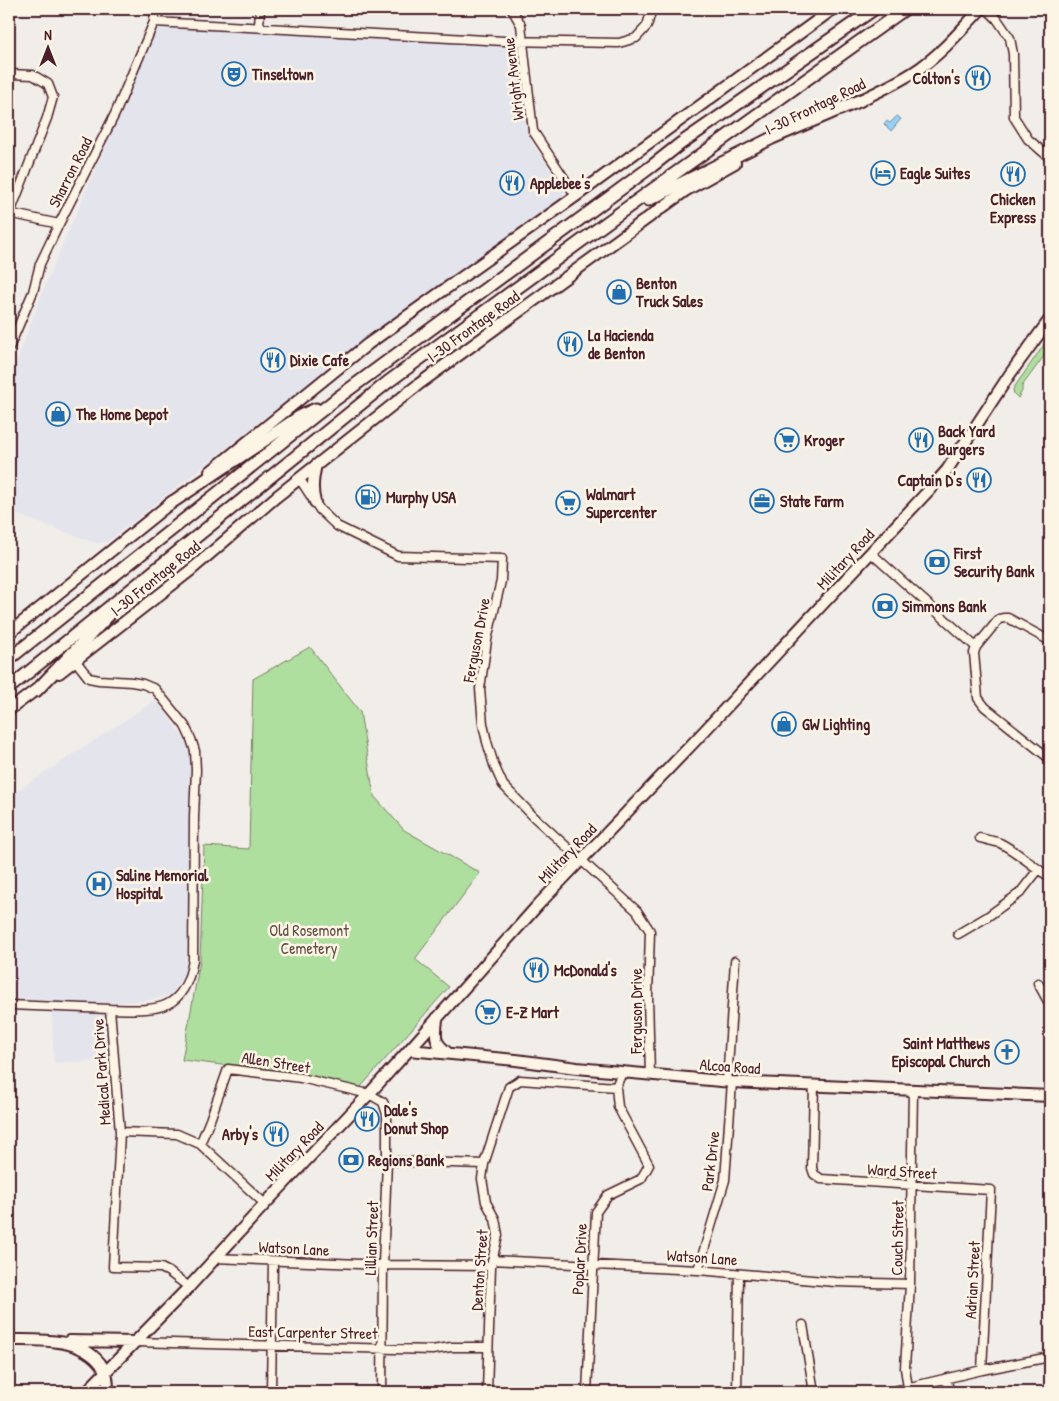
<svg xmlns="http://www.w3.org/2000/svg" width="1059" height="1401" font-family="'Patrick Hand',sans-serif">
<rect width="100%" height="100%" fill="#f1ede8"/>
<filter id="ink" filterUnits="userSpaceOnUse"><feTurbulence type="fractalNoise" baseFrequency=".02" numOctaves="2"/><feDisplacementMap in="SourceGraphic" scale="10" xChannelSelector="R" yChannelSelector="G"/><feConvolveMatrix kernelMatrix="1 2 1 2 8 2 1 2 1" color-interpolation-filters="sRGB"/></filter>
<g filter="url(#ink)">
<path fill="#e4e4ec" d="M160,28L312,34L414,42L516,45L520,50L526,126L532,142L564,190V196L375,331L107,542L96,543L9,512V382L46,283L155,31Z
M156,700L192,749L186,972L171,995L149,1000L106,1003L109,1060L54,1063L51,1000L9,1001V796Z"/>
<path fill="#aedf9f" stroke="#7c7f65" d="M1050,336V348L1022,386V391L1018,398L1014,394L1013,389Z
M310,647L360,712L374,796L404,830L480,873L415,959L449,987L359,1089L293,1074L182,1060L200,961L204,846L249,849L253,679Z"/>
<path fill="#95d0f5" stroke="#7789a4" d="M897,116L901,119L891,131L884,124L886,121L890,123Z"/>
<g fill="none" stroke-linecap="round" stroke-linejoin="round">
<g stroke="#4a1f2b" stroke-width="11">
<path id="minor" d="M512,9L521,25L533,131L576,196
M987,9L997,19L1010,38L1013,54L1014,117L1028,139L1050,158
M154,22L504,41L619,43L636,38L647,26L652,9
M259,27L260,9
M9,74L33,75L48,84L53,97L47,118L10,213
M9,213L59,224
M9,348L33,292L40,264L59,224L115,114L154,22L155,9
M299,478L320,510L337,526L398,556L502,559L501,581L487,640L480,689L483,724L487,742L494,765L503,785L534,817L637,911L650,931L648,996L650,1074
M871,553L976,647L999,619L1004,618H1008L1050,641
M976,647L974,653L978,698L985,707L1050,759
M75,660L89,678L99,680L132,682L143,684L155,689L185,726L191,739L195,751L196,770L194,817L193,960C184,1014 155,1010 110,1009L120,1132L113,1267L161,1268L169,1272L189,1287
M980,838C987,840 994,841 1000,843C1018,852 1033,867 1050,877
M958,934L987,917L1020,893L1038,870
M1038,983L1050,1005
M9,1005L110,1009
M727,1082L735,961
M814,1085L812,1168L814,1174L821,1179L991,1190L982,1370
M120,1132L177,1134L200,1144L265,1204
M200,1144L210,1120L228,1069L301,1078L369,1094L383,1102L387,1114V1161L383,1265L382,1392
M387,1161L484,1164
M215,1258L383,1265L491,1266
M492,1260L698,1270L835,1282L910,1284
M698,1270L725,1180L732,1082
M803,1325L814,1392
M136,1342L432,1350L451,1347H488
M946,1379L950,1392
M908,1388L905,1368L910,1284L913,1089
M271,1392L273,1261
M487,1392L491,1266L498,1235L495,1219L486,1202L482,1179L484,1164L509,1087L520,1080L616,1087
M587,1392L596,1212L608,1195L641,1179L649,1165L618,1107L616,1087L622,1072
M737,1392L739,1274
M889,1392L982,1370L1050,1357"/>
</g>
<g stroke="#4a1f2b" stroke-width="14">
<path id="major" d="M855,103C877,92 900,82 920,68C943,52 962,29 981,9
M210,472L368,344L576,196L833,9
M315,502C311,489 313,477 316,465
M9,633L173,501
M59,673L191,570L276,497L419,384L685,191L735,163
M9,710L41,686
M437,1018C436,1036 432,1041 448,1053
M409,1050L516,1060L577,1068L732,1082L1050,1096
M9,1340C39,1340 79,1337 100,1363C102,1366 105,1370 106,1373C108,1379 108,1386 108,1392
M69,1341L136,1342
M86,1392L189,1287L265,1204L369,1094L409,1050L538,905L695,741L931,488L947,470L1010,374L1050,319"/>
</g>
<g stroke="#4a1f2b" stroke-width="15">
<path id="highway" d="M648,200L772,138L861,100
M168,505L302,415L316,409
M9,659L336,399L652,166L680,144L874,9
M9,688L388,382L617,215L905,9
M36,691L109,615"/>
</g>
<use href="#minor" stroke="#fcf5e5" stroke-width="8"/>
<use href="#major" stroke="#fcf5e5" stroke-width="10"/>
<use href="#highway" stroke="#fcf5e5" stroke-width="11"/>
</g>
</g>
<defs>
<g id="theatre-ring" transform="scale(1.25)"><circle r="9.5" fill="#fcf5e5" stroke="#1f6fb2" stroke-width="1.5"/><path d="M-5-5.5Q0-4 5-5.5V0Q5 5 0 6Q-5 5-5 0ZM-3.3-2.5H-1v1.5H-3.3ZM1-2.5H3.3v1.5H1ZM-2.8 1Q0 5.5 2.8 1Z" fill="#1f6fb2"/></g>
<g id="restaurant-ring" transform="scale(1.25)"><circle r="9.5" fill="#fcf5e5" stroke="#1f6fb2" stroke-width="1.5"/><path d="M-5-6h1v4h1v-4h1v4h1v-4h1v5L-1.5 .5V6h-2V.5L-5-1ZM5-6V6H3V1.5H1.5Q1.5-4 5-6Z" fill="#1f6fb2"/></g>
<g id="hotel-ring" transform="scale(1.25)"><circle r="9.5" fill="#fcf5e5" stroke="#1f6fb2" stroke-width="1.5"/><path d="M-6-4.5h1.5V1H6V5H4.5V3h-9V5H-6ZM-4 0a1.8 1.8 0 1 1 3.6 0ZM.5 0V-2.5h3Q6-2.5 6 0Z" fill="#1f6fb2"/></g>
<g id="shop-ring" transform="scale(1.25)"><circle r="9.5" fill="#fcf5e5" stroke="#1f6fb2" stroke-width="1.5"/><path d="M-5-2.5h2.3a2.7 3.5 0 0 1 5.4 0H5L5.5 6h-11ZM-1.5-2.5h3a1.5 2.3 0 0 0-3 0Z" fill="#1f6fb2"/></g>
<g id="supermarket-ring" transform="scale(1.25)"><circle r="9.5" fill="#fcf5e5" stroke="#1f6fb2" stroke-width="1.5"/><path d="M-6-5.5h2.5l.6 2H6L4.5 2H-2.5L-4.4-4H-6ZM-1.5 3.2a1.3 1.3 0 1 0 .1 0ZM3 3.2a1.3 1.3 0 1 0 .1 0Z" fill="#1f6fb2"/></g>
<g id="fuel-ring" transform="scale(1.25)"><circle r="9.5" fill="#fcf5e5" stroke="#1f6fb2" stroke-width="1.5"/><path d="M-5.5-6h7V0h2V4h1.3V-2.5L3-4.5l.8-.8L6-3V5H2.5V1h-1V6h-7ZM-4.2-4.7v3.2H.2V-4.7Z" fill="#1f6fb2"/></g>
<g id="office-ring" transform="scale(1.25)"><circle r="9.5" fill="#fcf5e5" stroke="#1f6fb2" stroke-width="1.5"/><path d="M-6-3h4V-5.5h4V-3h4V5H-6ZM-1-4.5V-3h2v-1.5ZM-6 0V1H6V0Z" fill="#1f6fb2"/></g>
<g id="bank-ring" transform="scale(1.25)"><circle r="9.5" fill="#fcf5e5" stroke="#1f6fb2" stroke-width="1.5"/><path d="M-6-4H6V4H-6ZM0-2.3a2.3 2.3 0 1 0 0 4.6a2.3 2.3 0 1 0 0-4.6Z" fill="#1f6fb2"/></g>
<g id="hospital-ring" transform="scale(1.25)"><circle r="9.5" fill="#fcf5e5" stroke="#1f6fb2" stroke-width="1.5"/><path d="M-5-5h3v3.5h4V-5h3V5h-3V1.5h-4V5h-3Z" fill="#1f6fb2"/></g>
<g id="church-ring" transform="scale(1.25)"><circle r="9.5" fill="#fcf5e5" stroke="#1f6fb2" stroke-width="1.5"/><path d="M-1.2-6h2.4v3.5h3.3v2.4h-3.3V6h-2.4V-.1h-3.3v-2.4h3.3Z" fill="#1f6fb2"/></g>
</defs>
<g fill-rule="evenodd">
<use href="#theatre-ring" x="234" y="74"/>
<use href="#restaurant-ring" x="978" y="78"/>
<use href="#hotel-ring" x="883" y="173"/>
<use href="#restaurant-ring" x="1013" y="174"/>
<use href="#restaurant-ring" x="512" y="183"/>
<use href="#shop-ring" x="619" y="292"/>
<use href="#restaurant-ring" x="570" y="344"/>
<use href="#restaurant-ring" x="273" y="360"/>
<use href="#shop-ring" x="58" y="414"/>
<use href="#supermarket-ring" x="787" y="440"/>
<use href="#restaurant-ring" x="921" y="440"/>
<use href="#restaurant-ring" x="979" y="480"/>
<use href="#fuel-ring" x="368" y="497"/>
<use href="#office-ring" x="762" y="501"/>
<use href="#supermarket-ring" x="568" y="503"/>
<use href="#bank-ring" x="937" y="562"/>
<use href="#bank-ring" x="885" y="606"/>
<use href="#shop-ring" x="784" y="724"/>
<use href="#hospital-ring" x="99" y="884"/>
<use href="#restaurant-ring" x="536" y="970"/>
<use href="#supermarket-ring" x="488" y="1012"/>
<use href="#church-ring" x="1007" y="1052"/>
<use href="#restaurant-ring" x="367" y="1119"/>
<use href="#restaurant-ring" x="276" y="1134"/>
<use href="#bank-ring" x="351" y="1160"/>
</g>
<g text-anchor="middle" stroke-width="5" stroke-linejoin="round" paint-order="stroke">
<g font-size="16" font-weight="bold" fill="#4a1f2b" stroke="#fcf5e5" text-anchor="start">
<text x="252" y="80">Tinseltown</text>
<text x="960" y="84" text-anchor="end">Colton's</text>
<text x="900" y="179">Eagle Suites</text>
<text x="530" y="189">Applebee's</text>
<text x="1013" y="205" text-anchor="middle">Chicken<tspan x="1013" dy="18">Express</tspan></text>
<text x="636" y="289">Benton<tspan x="636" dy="18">Truck Sales</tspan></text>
<text x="588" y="341">La Hacienda<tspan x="588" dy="18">de Benton</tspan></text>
<text x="290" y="366">Dixie Cafe</text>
<text x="76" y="420">The Home Depot</text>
<text x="938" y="437">Back Yard<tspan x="938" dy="18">Burgers</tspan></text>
<text x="804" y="446">Kroger</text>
<text x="962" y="486" text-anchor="end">Captain D's</text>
<text x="586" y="500">Walmart<tspan x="586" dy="18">Supercenter</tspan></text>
<text x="386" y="503">Murphy USA</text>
<text x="780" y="507">State Farm</text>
<text x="954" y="559">First<tspan x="954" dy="18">Security Bank</tspan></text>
<text x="902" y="612">Simmons Bank</text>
<text x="802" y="730">GW Lighting</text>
<text x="116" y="881">Saline Memorial<tspan x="116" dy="18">Hospital</tspan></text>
<text x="554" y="976">McDonald's</text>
<text x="506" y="1018">E-Z Mart</text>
<text x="990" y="1049" text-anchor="end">Saint Matthews<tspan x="990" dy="18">Episcopal Church</tspan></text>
<text x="384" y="1116">Dale's<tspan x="384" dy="18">Donut Shop</tspan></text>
<text x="258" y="1140" text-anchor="end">Arby's</text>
<text x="368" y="1166">Regions Bank</text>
</g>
<g font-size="16" fill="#4a1f2b" stroke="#fcf5e5">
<text transform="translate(513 79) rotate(-97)" y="6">Wright Avenue</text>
<text transform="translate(815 106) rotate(-26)" y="6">I-30 Frontage Road</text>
<text transform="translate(70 172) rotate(-63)" y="6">Sharron Road</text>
<text transform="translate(473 326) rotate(-36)" y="6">I-30 Frontage Road</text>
<text transform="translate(845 559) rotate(-47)" y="6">Military Road</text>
<text transform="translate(155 578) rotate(-39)" y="6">I-30 Frontage Road</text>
<text transform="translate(476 640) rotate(-79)" y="6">Ferguson Drive</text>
<text transform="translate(567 853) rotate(-46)" y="6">Military Road</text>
<text transform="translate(636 1011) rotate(-90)" y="6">Ferguson Drive</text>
<text transform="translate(276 1062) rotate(9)" y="6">Allen Street</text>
<text transform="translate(730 1066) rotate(4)" y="6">Alcoa Road</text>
<text transform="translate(101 1072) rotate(-94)" y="6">Medical Park Drive</text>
<text transform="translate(294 1151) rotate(-46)" y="6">Military Road</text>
<text transform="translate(710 1161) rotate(-83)" y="6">Park Drive</text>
<text transform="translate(902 1171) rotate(4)" y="6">Ward Street</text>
<text transform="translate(371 1238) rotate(-88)" y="6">Lillian Street</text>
<text transform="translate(897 1238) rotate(-89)" y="6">Couch Street</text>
<text transform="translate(294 1248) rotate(3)" y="6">Watson Lane</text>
<text transform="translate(702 1257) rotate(4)" y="6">Watson Lane</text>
<text transform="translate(579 1259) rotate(-87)" y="6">Poplar Drive</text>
<text transform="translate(479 1270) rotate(-86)" y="6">Denton Street</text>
<text transform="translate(972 1280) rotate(-87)" y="6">Adrian Street</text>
<text transform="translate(313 1332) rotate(1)" y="6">East Carpenter Street</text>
</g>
<g font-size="16" fill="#634f48" stroke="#fcf5e5">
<text x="309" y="936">Old Rosemont<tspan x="309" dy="18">Cemetery</tspan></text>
</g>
</g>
<rect width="1059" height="1401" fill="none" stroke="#fcf5e5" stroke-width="30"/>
<rect x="15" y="15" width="1029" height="1371" fill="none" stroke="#4a1f2b" stroke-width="2" filter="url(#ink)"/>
<g transform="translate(48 48)" stroke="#fcf5e5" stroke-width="4" paint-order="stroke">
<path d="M0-4L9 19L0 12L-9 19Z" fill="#4a1f2b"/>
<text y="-8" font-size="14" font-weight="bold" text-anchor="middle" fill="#4a1f2b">N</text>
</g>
</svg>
